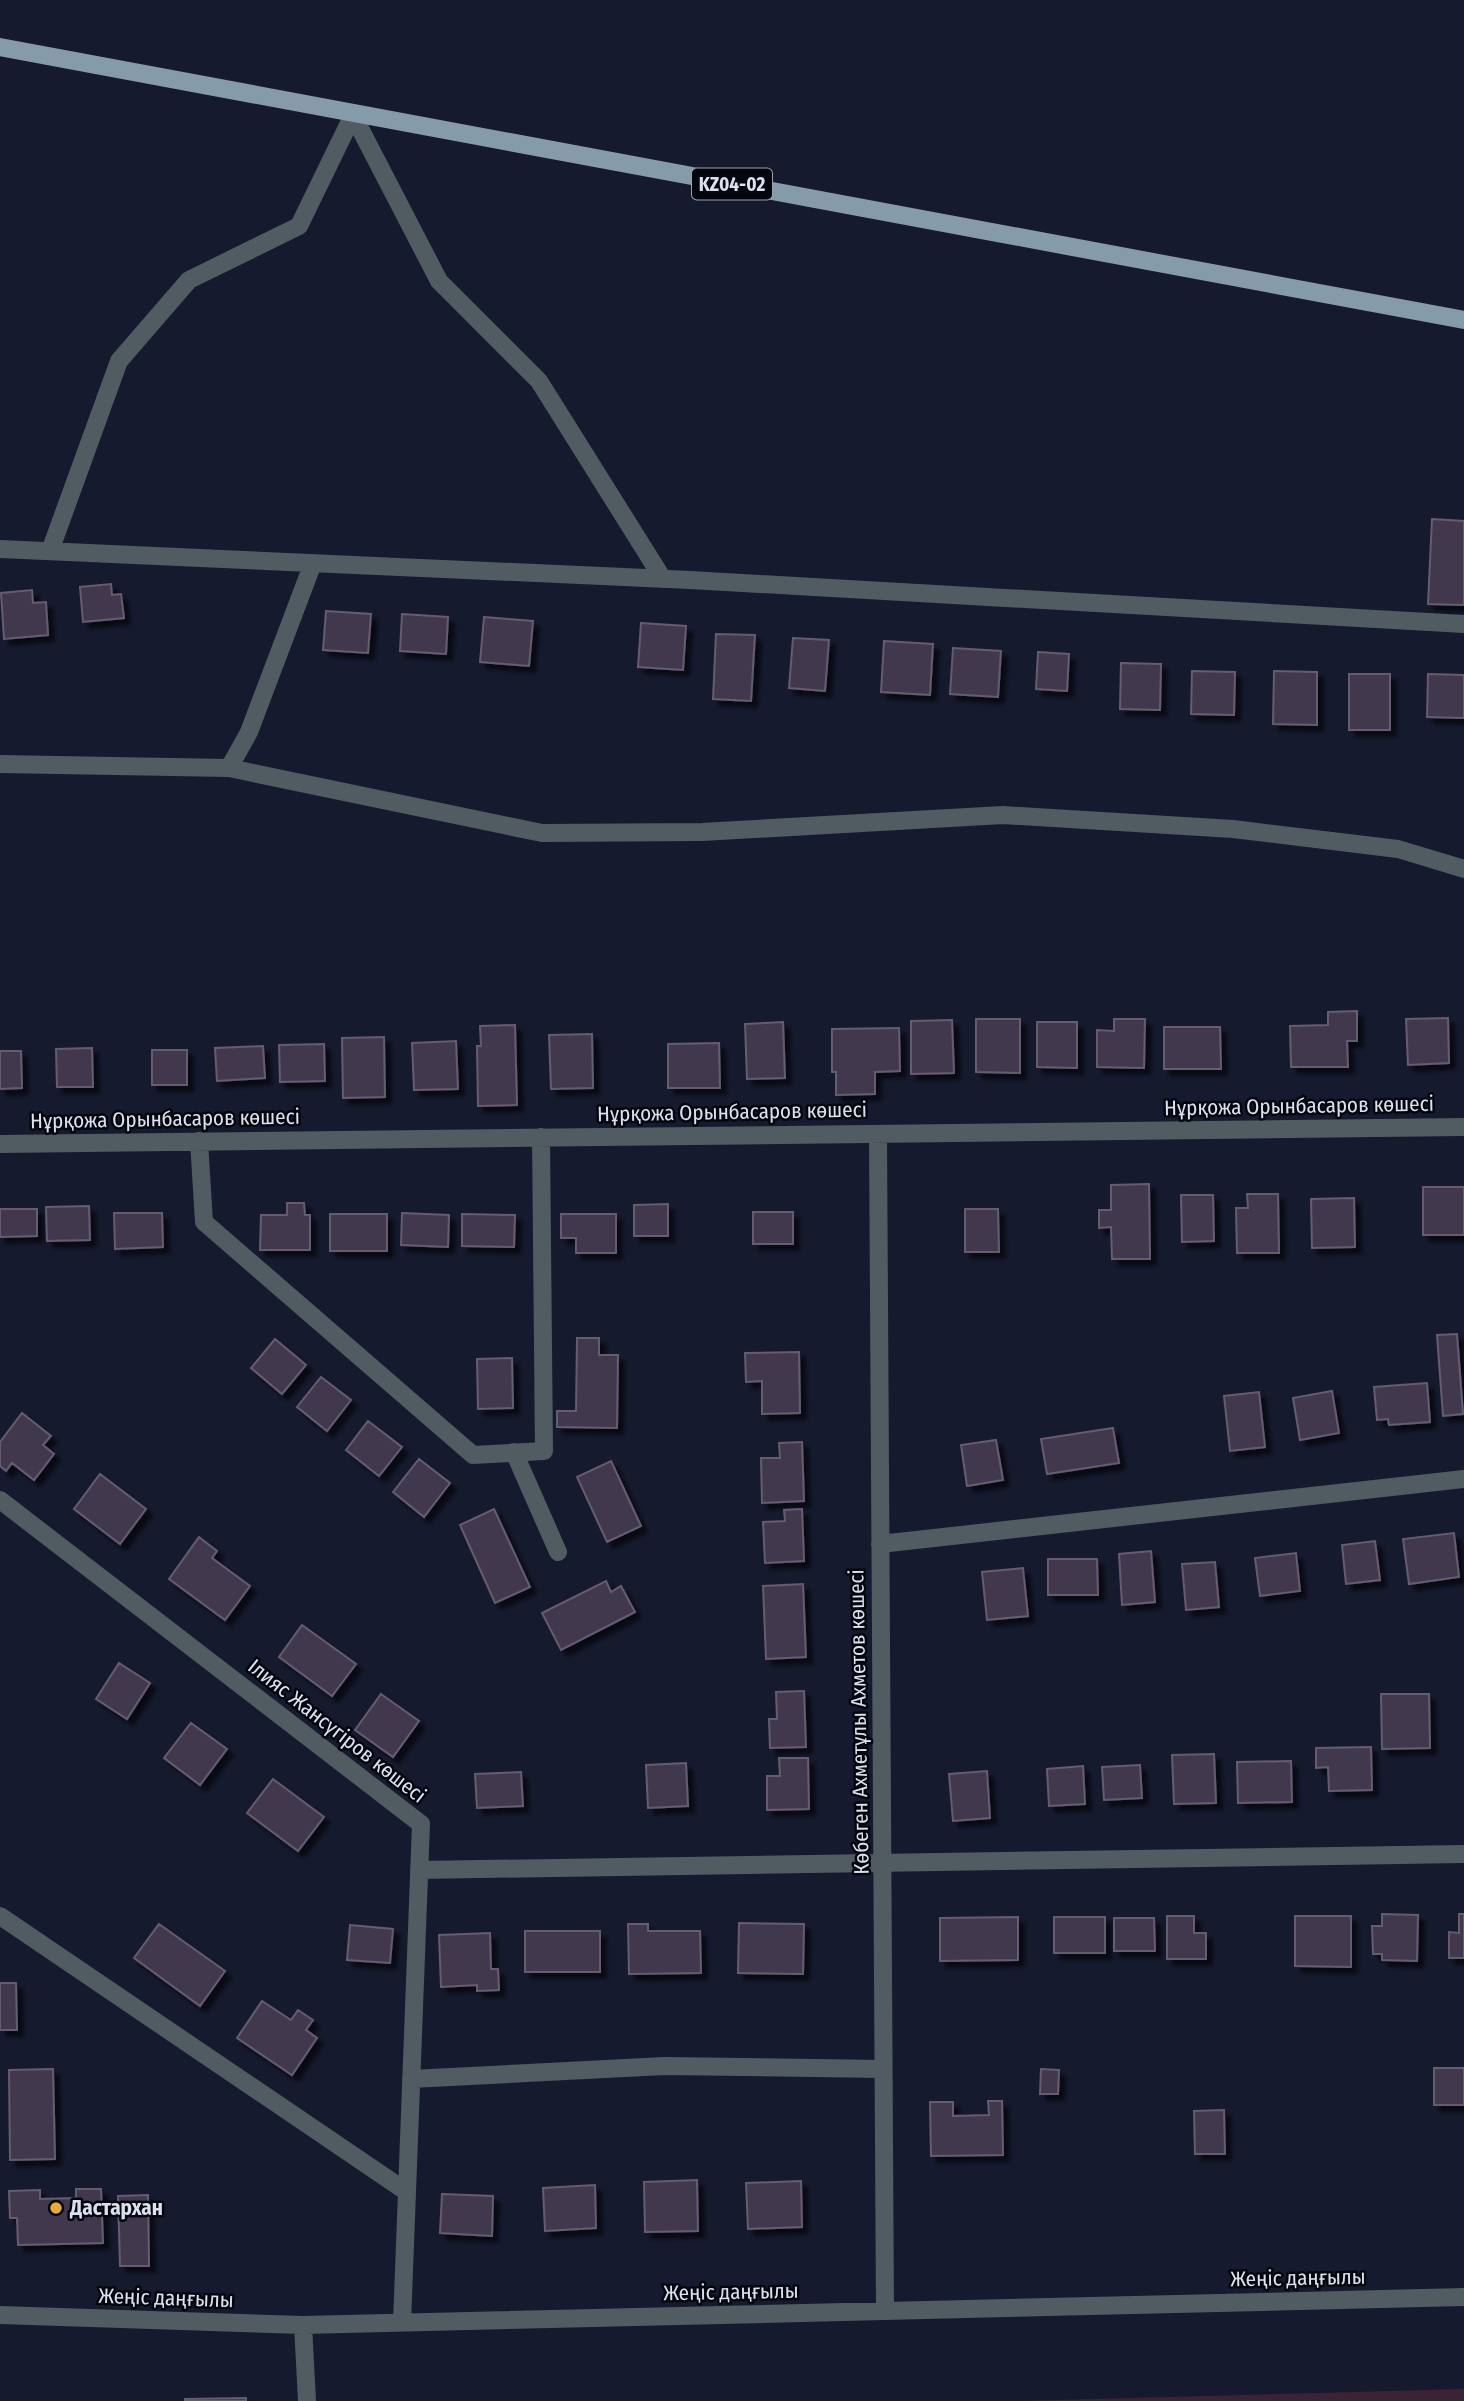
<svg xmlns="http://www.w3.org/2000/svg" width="1464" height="2401" font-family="'Fira Sans Condensed',sans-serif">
<defs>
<filter id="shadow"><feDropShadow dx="6" dy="6" stdDeviation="2" flood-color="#0009"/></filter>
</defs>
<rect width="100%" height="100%" fill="#151a2e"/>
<path fill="#3c2235" d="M1464,2389V2401H1020Z"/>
<path fill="#42394e" stroke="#655b72" stroke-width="2" filter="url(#shadow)" d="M1432,519L1464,521V605L1428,604Z
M111,584L112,595L121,594L124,618L83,622L80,587Z
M32,590L33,603L46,602L48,635L4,639L1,593Z
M326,611L371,614L368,653L323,650Z
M402,614L448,617L446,654L400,651Z
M484,617L533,621L529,666L480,662Z
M641,623L686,626L683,670L638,667Z
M716,634L755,635L751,701L713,699Z
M793,638L829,640L825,691L789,688Z
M884,641L933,644L930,695L881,692Z
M953,648L1001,651L998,697L950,694Z
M1038,652L1069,654L1067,691L1036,689Z
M1121,663L1161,664L1160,710L1120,709Z
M1192,671L1235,672L1234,715L1191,714Z
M1274,671L1317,672V725L1273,724Z
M1349,674H1390V730H1349Z
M1428,674L1464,675V718L1427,717Z
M1357,1011V1041H1347L1348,1067H1291L1290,1026L1328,1025V1012Z
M1448,1018L1449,1063L1408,1065L1406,1019Z
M976,1019H1020V1073L976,1072Z
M1114,1019H1145L1144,1068L1097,1067V1030L1114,1031Z
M952,1020L954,1073L911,1074V1021Z
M783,1022L785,1078L747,1079L745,1024Z
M1037,1022H1077V1068L1037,1067Z
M515,1025L517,1105L478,1106L477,1046H481L480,1026Z
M1164,1027H1220L1221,1069H1164Z
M899,1028L900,1071L875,1072V1094L836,1095V1072H832V1029Z
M592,1034L593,1088L551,1089L549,1035Z
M384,1037L385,1097L343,1098L342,1038Z
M456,1041L458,1089L414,1090L412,1043Z
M719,1043L720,1088H668V1044Z
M324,1044L325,1081L280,1082L279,1045Z
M263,1046L265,1078L217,1081L215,1048Z
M92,1048L93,1087H57L56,1049Z
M152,1050H187V1085H152Z
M0,1051H21L22,1088L0,1089Z
M1149,1184L1150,1259H1112L1111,1227L1099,1228V1210H1111V1185Z
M1423,1187H1464V1235H1423Z
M1247,1194H1278L1279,1253H1237L1236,1208H1248Z
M1181,1195H1213L1214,1241L1182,1242Z
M1354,1198L1355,1247L1312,1248L1311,1199Z
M287,1203H304L305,1215H310V1250H260L261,1215H287Z
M668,1204V1236H634V1205Z
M89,1206L90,1240L47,1241L46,1207Z
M0,1209H37V1236L0,1237Z
M965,1209H998L999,1252H965Z
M753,1212H793V1244H753Z
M114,1213H162L163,1247L115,1249Z
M402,1213L449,1215L448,1247L401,1245Z
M330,1214H387V1251H330Z
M462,1214L515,1215L514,1247L462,1246Z
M561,1214H616V1253H576V1238H561Z
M1457,1334L1463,1414L1443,1416L1437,1335Z
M577,1338H599V1355H618L617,1428L557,1427V1411H576Z
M275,1339L306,1365L282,1394L251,1368Z
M799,1352L800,1413L762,1414V1381L746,1382L745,1353Z
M512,1358L513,1408L478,1409L477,1359Z
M321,1377L351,1400L327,1431L297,1407Z
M1427,1383L1430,1422L1389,1425L1388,1419L1377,1420L1374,1387Z
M1332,1391L1339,1433L1300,1440L1293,1398Z
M1259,1392L1265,1447L1230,1451L1224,1396Z
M22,1413L51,1436L43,1445L54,1454L34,1480L12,1463L6,1471L0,1466V1442Z
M368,1421L402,1447L379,1476L346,1450Z
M1113,1428L1119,1463L1047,1474L1041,1439Z
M996,1440L1003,1480L967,1486L961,1445Z
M802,1442L804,1501L762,1503L761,1458H780L779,1443Z
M419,1459L450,1483L424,1517L393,1492Z
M611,1461L641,1526L607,1542L577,1477Z
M100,1474L146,1509L120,1544L74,1509Z
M494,1509L530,1587L495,1603L460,1525Z
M802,1509L804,1561L765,1563L763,1522L785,1521L784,1510Z
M1454,1533L1459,1577L1409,1584L1403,1539Z
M199,1537L217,1551L212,1558L250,1586L225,1620L169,1579Z
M1375,1541L1380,1580L1346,1584L1342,1545Z
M1151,1551L1155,1602L1122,1605L1119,1554Z
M1296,1553L1300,1591L1260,1596L1255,1558Z
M1048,1559H1097L1098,1595H1048Z
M1215,1562L1219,1607L1186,1610L1182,1564Z
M1023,1568L1028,1616L987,1620L982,1572Z
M606,1581L611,1592L621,1586L635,1612L561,1650L542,1613Z
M803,1584L806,1657L766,1659L763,1586Z
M302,1625L356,1664L332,1696L279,1657Z
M119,1663L150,1683L127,1719L96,1699Z
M804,1691L806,1747L770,1748L769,1719H777L776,1692Z
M381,1694L419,1721L393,1757L355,1730Z
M1381,1694H1429L1430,1748L1382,1749Z
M191,1723L227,1749L200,1785L164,1758Z
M1371,1747L1372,1790L1329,1791L1328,1767L1316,1768V1748Z
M1214,1754L1216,1803L1174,1804L1172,1755Z
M779,1758H808L809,1809L767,1810V1776H780Z
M1291,1761L1292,1802L1238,1803L1237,1762Z
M686,1763L688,1806L648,1808L646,1765Z
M1140,1765L1142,1798L1104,1800L1102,1767Z
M1083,1766L1085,1804L1049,1806L1047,1769Z
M987,1771L990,1818L953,1821L949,1774Z
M521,1772L523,1806L477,1808L475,1774Z
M273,1779L324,1817L298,1851L247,1813Z
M1382,1914L1418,1915L1417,1961L1382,1960V1954H1373L1372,1926H1382Z
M1459,1914H1464V1958H1449V1932L1459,1933Z
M1167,1916H1194V1933H1206V1959H1167Z
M1295,1916H1351V1967L1295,1966Z
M1018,1917V1960L940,1961V1918Z
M1054,1917H1105V1953H1054Z
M1114,1918H1154L1155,1951H1114Z
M739,1923L804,1924L803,1974L738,1973Z
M159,1924L225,1971L200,2006L134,1958Z
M628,1924H648V1931H700L701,1973L629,1974Z
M350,1925L393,1929L390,1963L347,1960Z
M525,1931H600V1972H525Z
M490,1933L491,1969H498L499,1990L477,1991V1985L441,1987L439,1935Z
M0,1983H16L17,2030H0Z
M262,2001L291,2020L298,2010L313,2020L306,2030L317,2038L292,2075L237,2038Z
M1434,2068H1464V2105H1434Z
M53,2069L55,2159L10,2160L9,2070Z
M1041,2069L1059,2070L1058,2094H1040Z
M988,2101H1002L1003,2155L931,2156L930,2102H953V2116L989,2115Z
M1224,2110L1225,2154H1195L1194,2111Z
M697,2180L698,2231L645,2232L644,2182Z
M801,2181L802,2227L748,2229L746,2183Z
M595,2185L596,2228L545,2231L543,2188Z
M76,2189H101L103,2243L18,2245L17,2218H10L9,2191L40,2190V2199L76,2198Z
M442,2194L493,2196L492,2236L440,2233Z
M148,2195L149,2266H120L118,2196Z
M246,2398V2401H185V2399Z"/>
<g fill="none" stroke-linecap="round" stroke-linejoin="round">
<path stroke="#515b62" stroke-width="18" d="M0,549L690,580L1464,624
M50,551L119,361L189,280L299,226L353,115L439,281L539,381L663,579
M0,764L229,768L542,833L702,832L1003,815L1233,829L1398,849L1464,869
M229,768L249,732L313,563
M878,1134L885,2311
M199,1141L204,1222L473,1455L544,1451L541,1137
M0,1144L1464,1127
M514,1452L558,1552
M0,1500L421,1824L402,2323
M880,1544L1464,1479
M419,1870L1464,1854
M0,1916L407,2192
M411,2079L664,2066L883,2069
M0,2315L303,2325L1464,2297
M303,2325L307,2401"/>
<path stroke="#869baa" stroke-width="18" d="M0,47L1464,320"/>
</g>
<circle fill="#e9aa38" stroke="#04060e" stroke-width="2.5" cx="56" cy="2208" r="7"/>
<g text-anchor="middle" stroke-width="5" stroke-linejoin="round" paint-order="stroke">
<rect fill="#04060e" stroke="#9c9fac" stroke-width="2" x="692" y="168.5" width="80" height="31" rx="5"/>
<g font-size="19" font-weight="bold" fill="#dde1ef">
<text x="732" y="191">KZ04-02</text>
</g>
<g font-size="21" fill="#dde1ef" stroke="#04060e">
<text transform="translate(1299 1106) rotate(-1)" y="7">Нұрқожа Орынбасаров көшесі</text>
<text transform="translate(732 1112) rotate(-1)" y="7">Нұрқожа Орынбасаров көшесі</text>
<text transform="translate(165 1119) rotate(-1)" y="7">Нұрқожа Орынбасаров көшесі</text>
<text transform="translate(859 1722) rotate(-91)" y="7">Көбеген Ахметұлы Ахметов көшесі</text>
<text transform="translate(337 1731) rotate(38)" y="7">Ілияс Жансүгіров көшесі</text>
<text transform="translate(1298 2278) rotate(-1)" y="7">Жеңіс даңғылы</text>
<text transform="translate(731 2292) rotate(-1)" y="7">Жеңіс даңғылы</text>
<text transform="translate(166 2298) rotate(2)" y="7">Жеңіс даңғылы</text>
</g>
<g font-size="21" font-weight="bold" fill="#dde1ef" stroke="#04060e" text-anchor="start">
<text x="70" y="2215">Дастархан</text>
</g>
</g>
</svg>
